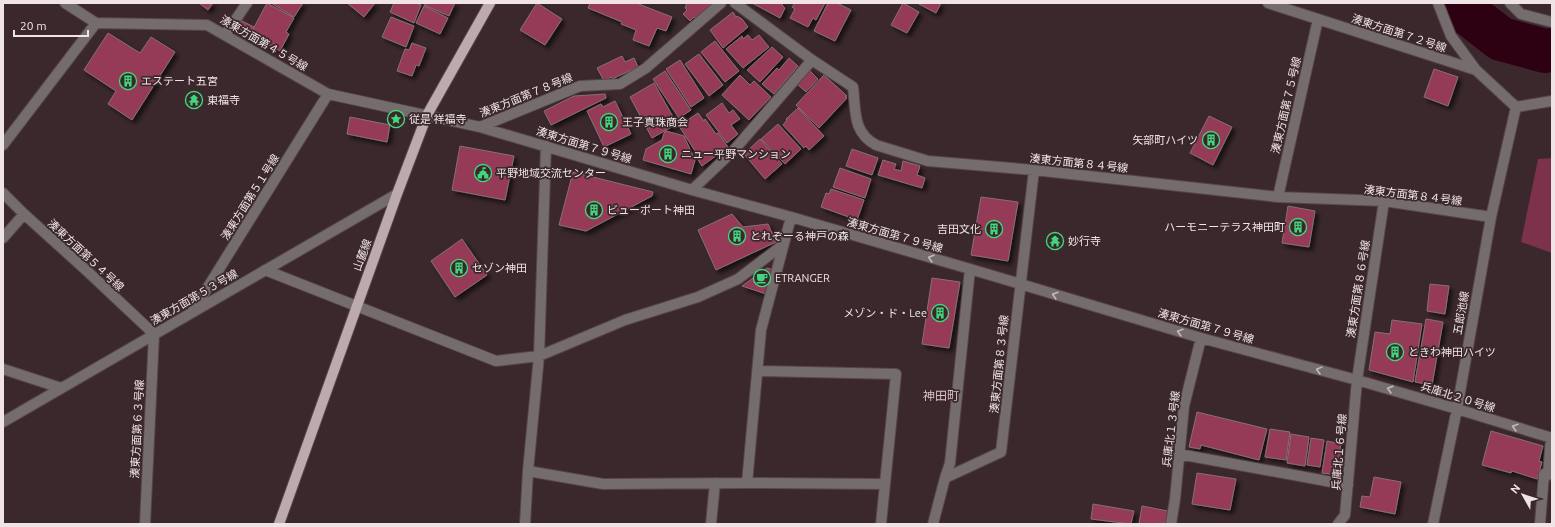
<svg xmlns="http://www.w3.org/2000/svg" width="1555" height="527" font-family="Ubuntu,'Noto Sans JP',sans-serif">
<defs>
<filter id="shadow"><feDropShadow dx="3.5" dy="3.5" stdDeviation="2" flood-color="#0009"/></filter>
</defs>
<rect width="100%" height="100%" fill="#3a282c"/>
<path fill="#7b324a" d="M1552,158V253L1521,242L1538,159Z"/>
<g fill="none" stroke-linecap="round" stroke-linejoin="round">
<path stroke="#2d0112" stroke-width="44" d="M1465,3L1470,15L1501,39L1545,51L1552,50"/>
</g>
<path fill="#953a58" stroke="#867075" filter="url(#shadow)" d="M199,3H213L208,10Z
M267,3L294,18L286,32L289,34L280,51L250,35Z
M271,3H303L294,17Z
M347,3H375L364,17Z
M394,3H415L421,5L414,23L390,12Z
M425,3H455L449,16L424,5Z
M537,3L562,19L545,45L520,30Z
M590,3H636L672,17L666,31L657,28L649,46L633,40L636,30L621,24L622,22L588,8Z
M687,3H712L695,19L694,17L690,21L683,14L687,10L685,8Z
M752,3H783L782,5L785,8L780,18Z
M795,3H825L816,20L813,18L808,27L790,18L795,9L792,7Z
M828,3H837L851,10L835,41L814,31Z
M903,3L919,12L907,33L891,25Z
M917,3H941L936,13Z
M424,6L448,18L440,34L416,23Z
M733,12L736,17L737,16L742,19L748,27L723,48L710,30Z
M391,17L414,26L406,47L382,37Z
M242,21L254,27L250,35L238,28Z
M108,33L140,53L151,37L175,52L132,120L108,104L116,91L84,70Z
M748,35L752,40L759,35L769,47L743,68L726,49L742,36L743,39Z
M715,41L739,71L725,82L701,52Z
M412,43L426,48L419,66L416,65L412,76L397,71L405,49L409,50Z
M772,47L783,57L760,82L747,70Z
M699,54L723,85L709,96L685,64Z
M622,56L625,62L634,58L638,67L612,79L611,77L604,81L597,68Z
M789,58L798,66L774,94L762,84L777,68L779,70Z
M680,60L704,98L691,107L666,69Z
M1434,69L1458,77L1448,106L1424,97Z
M809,70L818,79L806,92L797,84Z
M665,71L691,110L679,118L653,79Z
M740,75L750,85L754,81L771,97L749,120L722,95Z
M824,75L847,96L845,97L847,98L819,128L796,105Z
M654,83L677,124L652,138L630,97Z
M605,94L606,98L551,125L544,111L574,96Z
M615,101L631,134L604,147L587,111L601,104L603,107Z
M722,103L729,113L733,110L740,119L731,125L738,134L727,143L706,115Z
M798,108L824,136L809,150L806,146L804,148L783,125L787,120L786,119Z
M698,113L704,121L705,119L716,134L718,133L728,147L702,166L695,155L697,154L679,126Z
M1209,116L1232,127L1213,165L1190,153Z
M350,117L390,125L387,142L347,134Z
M778,124L801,149L785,164L761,139Z
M666,131L684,136L695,160L691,174L643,160L646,149L662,140L664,133Z
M760,139L782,164L765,179L744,154Z
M460,146L514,156L505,200L452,190Z
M852,149L878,158L872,175L846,166Z
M883,160L896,164L894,169L901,171L903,161L920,166L917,175L925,178L922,188L878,175Z
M840,168L871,179L865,198L833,187Z
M573,172L653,192L652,196L586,231L559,225Z
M831,189L864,200L857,220L821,207L826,193L829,194Z
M981,197L1018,202L1008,261L971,255Z
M1288,206L1315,211L1309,247L1282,243Z
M732,214L743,227L768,224L776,242L716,270L698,230Z
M462,239L487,275L455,297L431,261Z
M767,268L774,270L766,294L742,286Z
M932,278L960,282L949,348L922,344Z
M1430,284L1449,286L1445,314L1427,311Z
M1426,319L1443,322L1432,385L1415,382Z
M1392,320L1422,324L1413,382L1369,370L1375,332L1390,334Z
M1197,412L1267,429L1259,460L1201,445L1200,449L1189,447Z
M1270,429L1290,432L1286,460L1265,457Z
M1491,431L1543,446L1539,461L1542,462L1537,479L1512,471L1511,473L1482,465Z
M1291,434L1309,437L1305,466L1287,463Z
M1311,438L1324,440L1320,467L1307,465Z
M1327,441L1341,444L1339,454H1341L1338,475L1322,473Z
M1197,473L1236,479L1230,510L1192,504Z
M1374,477L1401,482L1395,514L1360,507L1362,496L1370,497Z
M1093,504L1134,511L1131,524L1091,519Z
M1142,506L1168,511L1166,524H1139Z"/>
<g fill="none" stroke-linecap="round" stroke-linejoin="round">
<g stroke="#57464a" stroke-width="12">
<path id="minor" d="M65,3L96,23L207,25L328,94L480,127L692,190L791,217L970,269L1201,338L1357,380L1457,409L1552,438
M735,3L812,60L853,87C856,110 852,132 876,145L928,161L1034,170L1278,197L1384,201L1491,217
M1268,3L1476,70
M1438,3L1451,36L1476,70L1516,107
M1510,3L1521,14L1552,22
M225,35L247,3
M1516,107L1552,101
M480,127L580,86L620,84L646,68L721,3
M3,145L96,23
M692,190L734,150L812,60
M3,193L24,214L87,271L154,334L145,524
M1278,197L1318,19
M3,238L24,214
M265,270L496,361L539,356L625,320L698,297L738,279L784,244
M193,311L328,94
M3,369L61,388
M757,371L896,374L881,524
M3,422L397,194
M1179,454L1348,485
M528,471L603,484L747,483L885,484
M945,478L950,463L970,269
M747,483L761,330L791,217
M525,524L528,471L539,356L546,146
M711,524L715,483
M933,524L945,478L1001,452L1034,170
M1171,524L1175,499L1184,406L1201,338
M1338,524L1345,515L1357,380L1384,201
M1433,524L1457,409L1491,217L1516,107
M1540,524L1544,474L1548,475L1551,438"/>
</g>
<g stroke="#57464a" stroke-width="12">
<path id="major" d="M279,524L397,194L427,115L490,3"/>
</g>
<use href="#minor" stroke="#756c6e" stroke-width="10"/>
<use href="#major" stroke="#bdaaae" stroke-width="10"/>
</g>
<defs><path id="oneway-chevron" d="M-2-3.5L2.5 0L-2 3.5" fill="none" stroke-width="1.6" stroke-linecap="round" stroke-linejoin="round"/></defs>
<g stroke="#c5babd">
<use href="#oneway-chevron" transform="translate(931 258) rotate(-164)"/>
<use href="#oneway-chevron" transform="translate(1055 295) rotate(-163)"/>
<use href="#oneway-chevron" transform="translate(1180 332) rotate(-163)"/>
<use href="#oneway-chevron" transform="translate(1319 370) rotate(-165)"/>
<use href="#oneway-chevron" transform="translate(1390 389) rotate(-164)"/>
<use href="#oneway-chevron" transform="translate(1515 427) rotate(-163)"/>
</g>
<defs>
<g id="building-ring" transform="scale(0.9)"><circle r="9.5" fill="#3a282c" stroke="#41d77c" stroke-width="1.5"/><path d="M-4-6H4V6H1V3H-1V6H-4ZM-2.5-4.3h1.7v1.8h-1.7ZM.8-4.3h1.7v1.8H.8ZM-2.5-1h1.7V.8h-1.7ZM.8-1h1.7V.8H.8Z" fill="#41d77c"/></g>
<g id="temple-ring" transform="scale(0.9)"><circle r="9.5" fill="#3a282c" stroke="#41d77c" stroke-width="1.5"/><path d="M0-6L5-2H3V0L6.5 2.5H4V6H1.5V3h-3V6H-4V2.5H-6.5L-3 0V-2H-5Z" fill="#41d77c"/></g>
<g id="sight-ring" transform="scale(0.9)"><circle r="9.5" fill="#3a282c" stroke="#41d77c" stroke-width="1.5"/><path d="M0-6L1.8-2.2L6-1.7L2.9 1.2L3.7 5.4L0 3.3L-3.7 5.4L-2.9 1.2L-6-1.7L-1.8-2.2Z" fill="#41d77c"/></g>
<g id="civic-ring" transform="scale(0.9)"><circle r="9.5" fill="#3a282c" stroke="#41d77c" stroke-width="1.5"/><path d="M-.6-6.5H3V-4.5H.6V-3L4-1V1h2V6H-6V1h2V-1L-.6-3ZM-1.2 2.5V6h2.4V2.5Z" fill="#41d77c"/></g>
<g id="cafe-ring" transform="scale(0.9)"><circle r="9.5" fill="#3a282c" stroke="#41d77c" stroke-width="1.5"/><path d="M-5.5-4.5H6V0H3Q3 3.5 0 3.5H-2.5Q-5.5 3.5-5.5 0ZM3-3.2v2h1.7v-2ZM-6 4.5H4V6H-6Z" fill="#41d77c"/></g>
</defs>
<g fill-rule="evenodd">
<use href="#building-ring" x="128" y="81"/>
<use href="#temple-ring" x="194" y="100"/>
<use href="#sight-ring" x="396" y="119"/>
<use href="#building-ring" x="609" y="122"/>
<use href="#building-ring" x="1211" y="140"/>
<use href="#building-ring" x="668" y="154"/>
<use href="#civic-ring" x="483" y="173"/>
<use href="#building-ring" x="594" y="210"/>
<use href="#building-ring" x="1298" y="227"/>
<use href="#building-ring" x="994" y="229"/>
<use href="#building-ring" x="737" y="236"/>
<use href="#temple-ring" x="1055" y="241"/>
<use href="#building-ring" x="459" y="268"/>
<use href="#cafe-ring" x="762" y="278"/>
<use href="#building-ring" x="940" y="313"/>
<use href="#building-ring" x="1395" y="352"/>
</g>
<g text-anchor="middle" stroke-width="3.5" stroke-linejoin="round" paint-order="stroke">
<g font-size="11" fill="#f0e4e7" stroke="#3a282c">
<text transform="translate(1399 33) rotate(18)" y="4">湊東方面第７２号線</text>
<text transform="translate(264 43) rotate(30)" y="4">湊東方面第４５号線</text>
<text transform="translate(526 95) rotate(-22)" y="4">湊東方面第７８号線</text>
<text transform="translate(1286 105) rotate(-77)" y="4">湊東方面第７５号線</text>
<text transform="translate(584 145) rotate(17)" y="4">湊東方面第７９号線</text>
<text transform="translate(1079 163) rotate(6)" y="4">湊東方面第８４号線</text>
<text transform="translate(1413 195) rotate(7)" y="4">湊東方面第８４号線</text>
<text transform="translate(250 197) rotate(-58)" y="4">湊東方面第５１号線</text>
<text transform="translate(895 235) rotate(16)" y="4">湊東方面第７９号線</text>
<text transform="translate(86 255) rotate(43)" y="4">湊東方面第５４号線</text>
<text transform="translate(362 255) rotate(-70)" y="4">山麓線</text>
<text transform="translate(1358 289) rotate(-81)" y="4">湊東方面第８６号線</text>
<text transform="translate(194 297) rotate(-30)" y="4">湊東方面第５３号線</text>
<text transform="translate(1461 313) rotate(-80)" y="4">五郎池線</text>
<text transform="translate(1206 326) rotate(16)" y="4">湊東方面第７９号線</text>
<text transform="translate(999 364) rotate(-84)" y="4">湊東方面第８３号線</text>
<text transform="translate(1458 397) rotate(17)" y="4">兵庫北２０号線</text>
<text transform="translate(137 429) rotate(-87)" y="4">湊東方面第６３号線</text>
<text transform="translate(1171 429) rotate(-83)" y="4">兵庫北１３号線</text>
<text transform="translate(1339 452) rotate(-85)" y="4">兵庫北１６号線</text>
</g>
<g font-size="11" fill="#f0e4e7" stroke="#3a282c" text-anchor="start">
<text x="141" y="85">エステート五宮</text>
<text x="207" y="104">東福寺</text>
<text x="409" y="123">従是 祥福寺</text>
<text x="622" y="126">王子真珠商会</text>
<text x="1198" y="144" text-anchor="end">矢部町ハイツ</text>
<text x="681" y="158">ニュー平野マンション</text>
<text x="496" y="177">平野地域交流センター</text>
<text x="607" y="214">ビューポート神田</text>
<text x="1285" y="231" text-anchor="end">ハーモニーテラス神田町</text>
<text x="981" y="233" text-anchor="end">吉田文化</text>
<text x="750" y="240">とれぞーる神戸の森</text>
<text x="1068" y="245">妙行寺</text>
<text x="472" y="272">セゾン神田</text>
<text x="775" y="282">ETRANGER</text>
<text x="927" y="317" text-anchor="end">メゾン・ド・Lee</text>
<text x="1408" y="356">ときわ神田ハイツ</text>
</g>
<g font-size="12" fill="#d9c1c7" stroke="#3a282c">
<text x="941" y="400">神田町</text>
</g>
</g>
<rect width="1555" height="527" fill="none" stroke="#f0e4e7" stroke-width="8"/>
<g transform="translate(1523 495) rotate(309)" stroke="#3a282c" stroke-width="3" paint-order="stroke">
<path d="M0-3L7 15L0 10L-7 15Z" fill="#f0e4e7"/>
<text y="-6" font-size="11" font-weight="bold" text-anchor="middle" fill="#f0e4e7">N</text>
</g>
<path d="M14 30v6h74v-6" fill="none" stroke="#f0e4e7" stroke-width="2"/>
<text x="20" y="30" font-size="12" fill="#f0e4e7" stroke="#3a282c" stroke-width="3" paint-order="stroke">20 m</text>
</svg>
